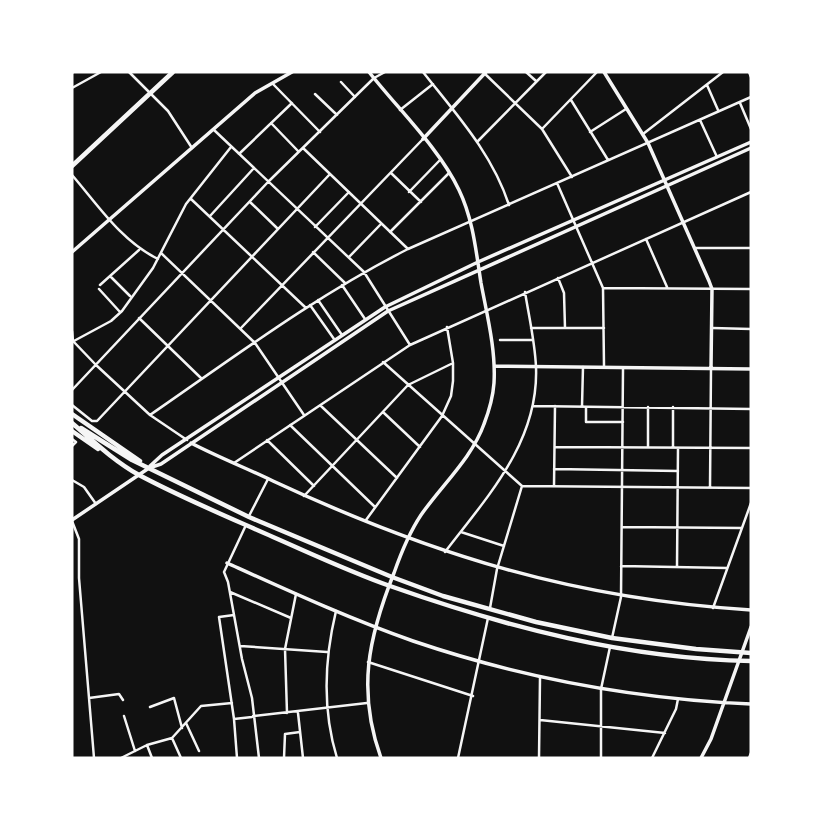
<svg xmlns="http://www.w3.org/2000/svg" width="823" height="830" font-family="Cabin,sans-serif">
<rect width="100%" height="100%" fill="#111"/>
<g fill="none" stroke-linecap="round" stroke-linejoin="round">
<path stroke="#f5f5f5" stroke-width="2.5" d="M129,72L168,111L192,148
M423,72C456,114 492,153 509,205
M483,72L542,129L572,177
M526,72L536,81
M749,72L751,77
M72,73L73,72
M341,82L355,97
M273,84L320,132
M707,85L718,110
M72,88L101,72
M315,94L337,115
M571,100L608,160
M740,103L751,129
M400,110L433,84
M700,120L717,157
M271,123L298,151
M542,129L597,72
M214,130L364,272L410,345
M590,132L626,109
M643,134L723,72
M478,141L546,72
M303,148L408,249
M239,154L292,103
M391,173L421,202
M72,175C98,205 121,241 158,259
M557,183L603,288L604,366
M409,192L440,160
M191,199L306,308
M250,202L278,229
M210,216L254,168
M315,227L349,192
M390,232L449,173
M646,239L667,287
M695,248H751
M313,252L345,283
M161,253L255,343L304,415
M349,257L380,225
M110,276L130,296
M558,278L564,293L565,328
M100,285L139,250
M342,285L365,319
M603,288L751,289
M99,289L120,312
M318,300L342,335
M310,305L334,339
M139,318L202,379
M241,328L423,139
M531,328H604
M712,328L751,329
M72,331L73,341L96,365L150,415L187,440
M500,340H533
M72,342L111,321L122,311L153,268L186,204L231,147
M383,362L522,486L751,488
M72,390L268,182L374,78L385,72
M72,405L92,421H97L330,174
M321,406L397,478
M533,406L751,409
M582,406L583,367
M586,407V422H623
M648,407V446
M673,407V447
M384,413L420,447
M150,415C234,357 317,295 408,249L751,97
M290,425L375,507
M72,439L76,442L72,446
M267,440L314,486
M555,447L751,448
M234,463L410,345L751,192
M554,469L678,471
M72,480L84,487L96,504
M554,486L555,406
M710,487L711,368
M304,496L408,385L451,364
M249,516L268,479
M366,520L442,416L451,396L453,381V363L447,327
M72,521L79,539V578L94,758
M246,525L224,572L228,582L242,659L252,698L259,758
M622,527L742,528
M461,532L504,546
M445,552C487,497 539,442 536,367C535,342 529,317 525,292
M621,566L727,568
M677,567L678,448
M230,592L291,618
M490,608L497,569L522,486
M713,608L751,503
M336,611C324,661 322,709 337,758
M234,615L219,617L234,719L237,758
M612,638L621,597L623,369
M240,646L327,652
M368,662L473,696
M89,698L119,694L123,700
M150,707L174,698L182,728
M287,713L285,649L296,594
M298,713L303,758
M124,716L135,751
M253,716L367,703
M234,719L252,717
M540,720L665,733
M186,723L199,751
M172,738L181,758
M147,745L152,758
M121,758L147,745L172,738L201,706L232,703
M284,758L285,734L300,732
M458,758L488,618
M539,758L540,678
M601,758V689L610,647
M652,758L676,709L678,699
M749,758L751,753"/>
<path stroke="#f5f5f5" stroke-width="3.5" d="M369,72C398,109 439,148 459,190C473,219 476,251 481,283C487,315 496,350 494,383C493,397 489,411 484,424C472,458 441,486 421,515C409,533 401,553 394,573C368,638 357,691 381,758
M604,72L648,143L709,281L712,289L711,368
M423,139L486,72
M72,252L255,93L292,72
M494,366L751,369
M191,443C218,457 246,468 273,481C432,555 575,599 751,610
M150,466L162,455L385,307L478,262L751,142
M72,520L149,468L161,464L388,311L751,148
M227,563C289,591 350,619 413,641C522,678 636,699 751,704
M701,758L711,739L751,627"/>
<path stroke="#f5f5f5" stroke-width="4.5" d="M72,166L173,72"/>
<path stroke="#f5f5f5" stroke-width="4.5" d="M72,414L140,461
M72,423C93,441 114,461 139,475C182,498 228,517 273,537C312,554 350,572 390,586C506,627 628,659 751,661
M81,428L132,460L249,517L392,577L443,596L536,622L612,638L696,649L751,653
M72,431L98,449"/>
</g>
<rect width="823" height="830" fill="none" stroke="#ffffff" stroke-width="147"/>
</svg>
